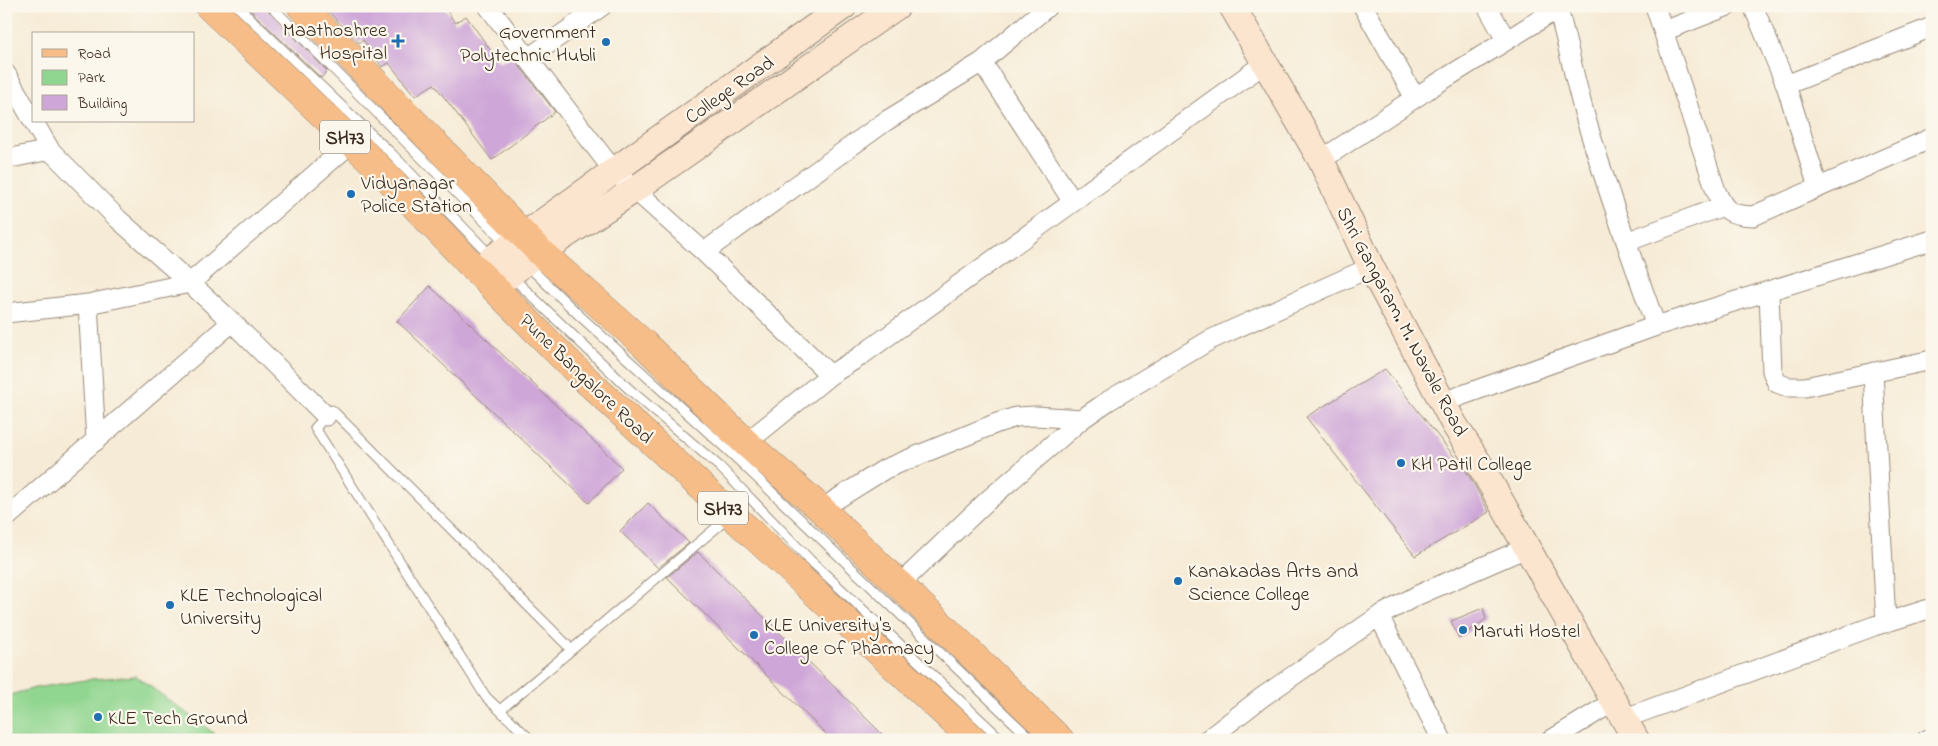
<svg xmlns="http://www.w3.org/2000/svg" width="1938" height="746" font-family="'Indie Flower',sans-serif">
<rect width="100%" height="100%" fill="#fbf7ec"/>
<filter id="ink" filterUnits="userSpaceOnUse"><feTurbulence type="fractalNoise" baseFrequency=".02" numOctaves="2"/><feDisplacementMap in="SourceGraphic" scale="10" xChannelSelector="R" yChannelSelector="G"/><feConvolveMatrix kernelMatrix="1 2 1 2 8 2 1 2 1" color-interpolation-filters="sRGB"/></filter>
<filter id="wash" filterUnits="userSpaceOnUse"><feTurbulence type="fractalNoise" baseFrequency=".0096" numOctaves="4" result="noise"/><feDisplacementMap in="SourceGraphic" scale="20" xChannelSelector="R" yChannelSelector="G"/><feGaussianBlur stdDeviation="1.12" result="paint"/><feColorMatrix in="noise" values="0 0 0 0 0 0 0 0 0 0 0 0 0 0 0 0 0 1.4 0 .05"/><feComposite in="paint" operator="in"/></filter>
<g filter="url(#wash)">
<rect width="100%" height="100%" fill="#f6ebd6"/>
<path fill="#91d690" stroke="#668057" d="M136,676L223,740H6V696L35,688L92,679Z"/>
<g id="blocks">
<path fill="#cea6d8" d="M246,6H265L327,71L321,78Z
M323,6H444L455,23L466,16L500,63L511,55L555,112L492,160L434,84L415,96L389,63L382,67L363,40L359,43Z
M430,286L622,468L589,503L397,321Z
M1385,369L1468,474L1489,512L1415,556L1306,417Z
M648,503L689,543L658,568L620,531Z
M698,552L888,740H832L667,577Z
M1483,608L1486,619L1459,639L1451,621Z"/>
</g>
</g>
<g filter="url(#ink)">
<use href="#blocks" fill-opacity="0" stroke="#988a7a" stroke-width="1"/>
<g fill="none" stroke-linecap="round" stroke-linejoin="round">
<g stroke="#988a7a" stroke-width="11">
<path id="lane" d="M237,6L392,154L492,257
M271,6L508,245
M526,264L580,316L733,455L1032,740
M512,277L629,389L720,467L810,560L1002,740
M500,710L729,517
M531,740L486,697L315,428L332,410L567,645"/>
</g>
<g stroke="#988a7a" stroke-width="21">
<path id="street" d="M488,6L613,170L704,252L830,375
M1363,6L1415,98
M1487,6L1506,40
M1655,6L1716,191C1725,212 1730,215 1753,216L1932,138
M1753,6L1786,85L1818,187
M1558,9C1568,45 1575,81 1585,116C1606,187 1631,257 1656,326
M1664,31L1728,6
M527,59L602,6
M982,62L1073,202
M6,74L50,150L118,219L190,283L351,143
M1786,85L1932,27
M6,159L50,150
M1321,160L1433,86L1562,6
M1626,242L1723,206
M704,252L886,121L982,62L1048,6
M1769,292L1772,371L1777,383L1788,387H1805L1932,360
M88,304L96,441
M6,313L88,304L190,283L232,322
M1873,372L1886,623
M1443,402L1656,326L1932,240
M746,443L830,375L859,357L1265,63
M821,509L885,469L997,423L1016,417L1036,416L1082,419
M6,518L232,322L326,416
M899,585L987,501L1082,419L1108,401L1210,340L1371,267
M1379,616L1442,740
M1623,719L1874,626L1932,608
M1207,740L1261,698L1379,616L1418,595L1526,548
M1551,740L1613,702
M1926,740L1932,738"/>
</g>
<g stroke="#988a7a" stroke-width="28">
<path id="secondary" d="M1232,6L1321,160L1371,267L1454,424L1483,470L1636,740
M476,270L844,6
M494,288L525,262L634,190L897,6"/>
</g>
<g stroke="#988a7a" stroke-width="29">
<path id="primary" d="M209,6L375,164L476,270L582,376L974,740
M301,6L540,252L644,344L746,443L821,509L1060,740"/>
</g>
<use href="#lane" stroke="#fff" stroke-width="9"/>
<use href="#street" stroke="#fff" stroke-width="19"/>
<use href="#secondary" stroke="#fce5cf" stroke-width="26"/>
<use href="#primary" stroke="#f7bd88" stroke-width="28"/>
</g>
</g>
<g fill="#1f6fb2" stroke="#fbf7ec" stroke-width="2">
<path d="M395.5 33.5h5v5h5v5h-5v5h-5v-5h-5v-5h5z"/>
<circle cx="606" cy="42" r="5"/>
<circle cx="351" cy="194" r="5"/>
<circle cx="1401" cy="463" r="5"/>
<circle cx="1178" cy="581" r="5"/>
<circle cx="170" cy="605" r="5"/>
<circle cx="1463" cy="630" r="5"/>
<circle cx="754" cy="635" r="5"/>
<circle cx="98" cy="717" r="5"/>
</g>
<g text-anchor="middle" stroke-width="4.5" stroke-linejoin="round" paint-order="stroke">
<g fill="#fbf7ec" stroke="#75685c" stroke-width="1">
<rect x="320" y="120.5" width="50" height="33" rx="4"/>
<rect x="698" y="491.5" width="50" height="33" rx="4"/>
</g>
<g font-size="19" font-weight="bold" fill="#3b2a1e">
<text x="345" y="144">SH73</text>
<text x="723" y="515">SH73</text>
</g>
<g font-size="20" fill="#3b2a1e" stroke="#fbf7ec" text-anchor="start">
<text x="387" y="36" text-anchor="end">Maathoshree<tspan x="387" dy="23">Hospital</tspan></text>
<text x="596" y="38" text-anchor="end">Government<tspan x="596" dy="23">Polytechnic Hubli</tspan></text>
<text x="361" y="189">Vidyanagar<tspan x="361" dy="23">Police Station</tspan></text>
<text x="1411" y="470">KH Patil College</text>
<text x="1188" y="577">Kanakadas Arts and<tspan x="1188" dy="23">Science College</tspan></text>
<text x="180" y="601">KLE Technological<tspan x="180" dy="23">University</tspan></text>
<text x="764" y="631">KLE University's<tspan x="764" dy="23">College Of Pharmacy</tspan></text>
<text x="1473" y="637">Maruti Hostel</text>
<text x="108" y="724">KLE Tech Ground</text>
</g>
<g font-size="20" fill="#3b2a1e" stroke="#fbf7ec">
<text transform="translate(729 89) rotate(-35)" y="7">College Road</text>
<text transform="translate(1403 321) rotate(62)" y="7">Shri Gangaram. M. Navale Road</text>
<text transform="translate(587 378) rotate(44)" y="7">Pune Bangalore Road</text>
</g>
</g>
<rect width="1938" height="746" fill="none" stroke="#fbf7ec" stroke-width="25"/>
<rect x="32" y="32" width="162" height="90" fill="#fbf7ec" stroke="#aea59a"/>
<rect x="42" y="49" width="25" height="8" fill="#f7bd88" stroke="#aea59a"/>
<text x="78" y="58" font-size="15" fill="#3b2a1e">Road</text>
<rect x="42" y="70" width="25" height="15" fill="#91d690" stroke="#aea59a"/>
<text x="78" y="82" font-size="15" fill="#3b2a1e">Park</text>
<rect x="42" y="95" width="25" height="15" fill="#cea6d8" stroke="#aea59a"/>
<text x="78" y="108" font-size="15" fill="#3b2a1e">Building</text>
</svg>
